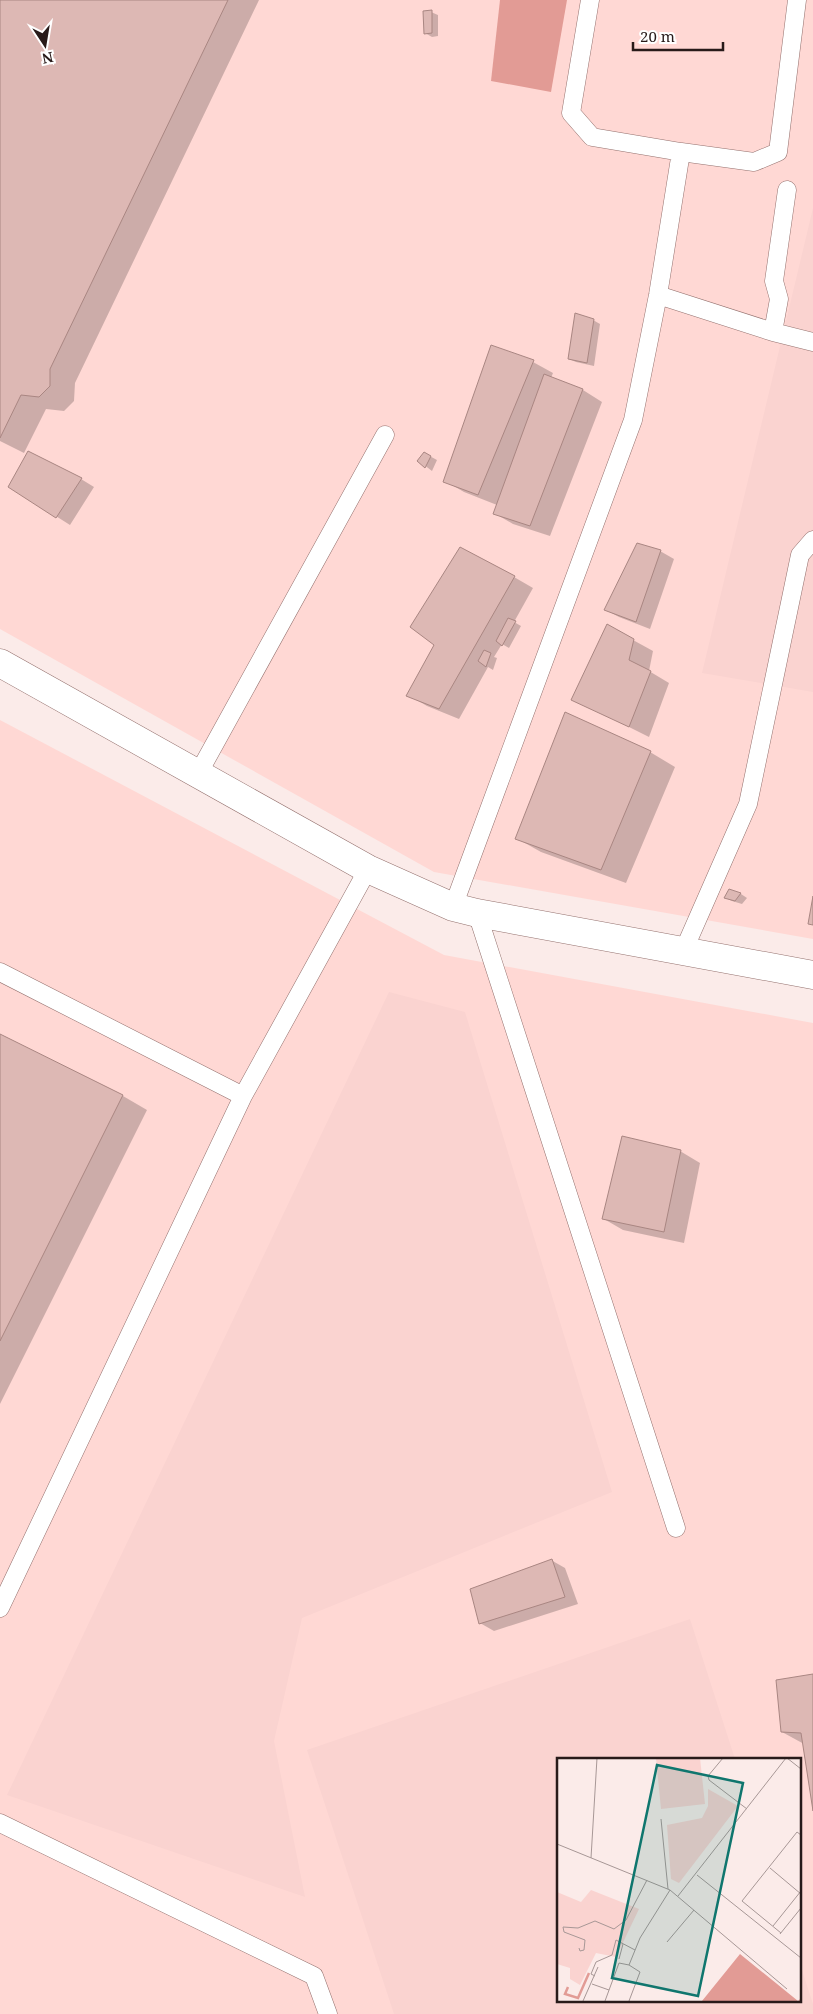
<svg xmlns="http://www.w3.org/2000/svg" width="813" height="2014" font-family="'Noto Serif',serif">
<rect width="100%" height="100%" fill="#fbebe9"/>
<path fill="#ffd8d4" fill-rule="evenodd" d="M0,0H813V939L434,872L0,629Z
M0,720L444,955L813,1023V2014H0ZM558,1759H799V2000H558Z"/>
<path fill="#fad3d0" d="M813,208V692L702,673Z
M389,992L465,1012L612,1492L302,1618L274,1741L305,1897L7,1795Z
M690,1619L735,1759H558V2000H799V1961L813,2004V2014H394L307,1750Z"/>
<path fill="#e29b95" d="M500,0H567L551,92L491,81Z"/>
<path fill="#0003" d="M0,0H259L75,383L74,401L64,411L46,409L24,453L0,441Z
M431,12L438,15V36L432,37L425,33Z
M593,320L600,324L594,366L576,362L569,359Z
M492,347L533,362L553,373L551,378L583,390L602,402L550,536L513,524L494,513L497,505L464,492L445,481Z
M424,453L437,460L432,471L419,461Z
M81,479L94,487L70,525L10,487Z
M660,551L674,559L650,629L619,617L606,610Z
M514,577L533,588L514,622L521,626L509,648L502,644L494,657L497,658L493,670L488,667L459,719L427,706L408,695Z
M633,640L653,651L649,671L669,683L649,737L573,699Z
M650,752L675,767L626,883L541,852L516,838Z
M730,891L741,894L747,898L742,904L732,901L726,898Z
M0,1035L123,1096L147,1110L0,1404Z
M680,1151L700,1163L684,1243L623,1230L604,1219Z
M551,1560L565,1568L578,1604L494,1631L480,1623Z
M813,1675V1802L804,1744L782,1732Z"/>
<path fill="#ddb8b4" stroke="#a98682" d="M0,0H228L50,369V386L39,397L21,395L0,438Z
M432,10V33L424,34L423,11Z
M575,313L594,319L587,363L568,359Z
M491,345L534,360L478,495L443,482Z
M544,374L583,389L530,526L493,514Z
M28,451L82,478L56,518L8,487Z
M424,452L431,456L425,468L417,461Z
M637,543L661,550L636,622L604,610Z
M460,547L515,576L439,709L406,696L434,645L410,627Z
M508,618L516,621L502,646L496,641Z
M607,624L634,639L629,660L651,671L629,727L571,700Z
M484,650L491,653L486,667L478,661Z
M565,712L651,751L601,870L515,839Z
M729,889L741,893L735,901L724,898Z
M813,896V925L808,924Z
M0,1034L123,1095L0,1341Z
M622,1136L681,1150L664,1232L602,1219Z
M552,1559L565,1597L479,1624L470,1589Z
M813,1674V1811L801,1733L781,1732L776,1680Z"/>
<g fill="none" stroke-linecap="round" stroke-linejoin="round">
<g stroke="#94716e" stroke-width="19">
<path id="service" d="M590,0L571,113L592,137L681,152
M658,295L773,332L813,342
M773,332L779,299L774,281L787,190
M198,774L385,435
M453,907L633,420L658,295L681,152L754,162L778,152L797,0
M477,913L676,1528
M683,952L748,804L800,555L813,540
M0,972L243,1096
M0,1608L243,1096L368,869
M0,1823L314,1976L328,2014"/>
</g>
<g stroke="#94716e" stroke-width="29">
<path id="tertiary" d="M0,663L368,869L453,907L477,913L813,975"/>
</g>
<use href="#service" stroke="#fff" stroke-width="18"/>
<use href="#tertiary" stroke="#fff" stroke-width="28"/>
</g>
<g transform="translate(557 1758)">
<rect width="244" height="244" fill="#fbebe9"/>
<path d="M99,0H143L148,46L104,51ZM151,31L181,48L122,125L114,121L110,67L145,60L151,48ZM34,132L82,151L59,199L39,195L23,227L13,221V210L0,206V134L24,144Z" fill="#fad3d0"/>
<path d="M183,196L241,243L244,240V243H145Z" fill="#e29b95"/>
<path fill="none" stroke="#e29b95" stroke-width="2.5" d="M11,229L8,236L21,240L32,215"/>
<path fill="none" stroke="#a79796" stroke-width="1" d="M166,0L151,18L152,22L190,51M230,0L244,11M104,61L111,131M0,86L113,132L230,231M34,100L40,0M213,110L244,136M140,117L244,200M121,138L229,0M216,168L244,133M224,175L185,143L240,74L244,77M223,176L244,150M110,184L137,152M22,190L23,193L27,192L28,182L7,174L6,169L21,170L38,163L57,171L69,162L90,122M62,201L66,186M38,218L34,216L39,204L55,197L59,182L78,192M35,226L52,232M26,243L41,209M48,243L62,205L72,207L83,180L113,132M72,243L83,214L72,207"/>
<path fill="#0f766e" fill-opacity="0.15" stroke="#0f766e" stroke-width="2.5" d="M100,7L186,25L141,238L55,220Z"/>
<rect width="244" height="244" fill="none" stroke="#281a19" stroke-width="2.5"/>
</g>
<g transform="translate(45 45) rotate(168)" stroke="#ffffff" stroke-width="4" paint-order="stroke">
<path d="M0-4L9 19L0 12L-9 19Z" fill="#281a19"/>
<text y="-8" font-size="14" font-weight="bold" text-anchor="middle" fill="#281a19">N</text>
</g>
<path d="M633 42v8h90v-8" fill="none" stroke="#281a19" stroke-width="2.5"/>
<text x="640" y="42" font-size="15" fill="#281a19" stroke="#ffffff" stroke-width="4" paint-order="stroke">20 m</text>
</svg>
